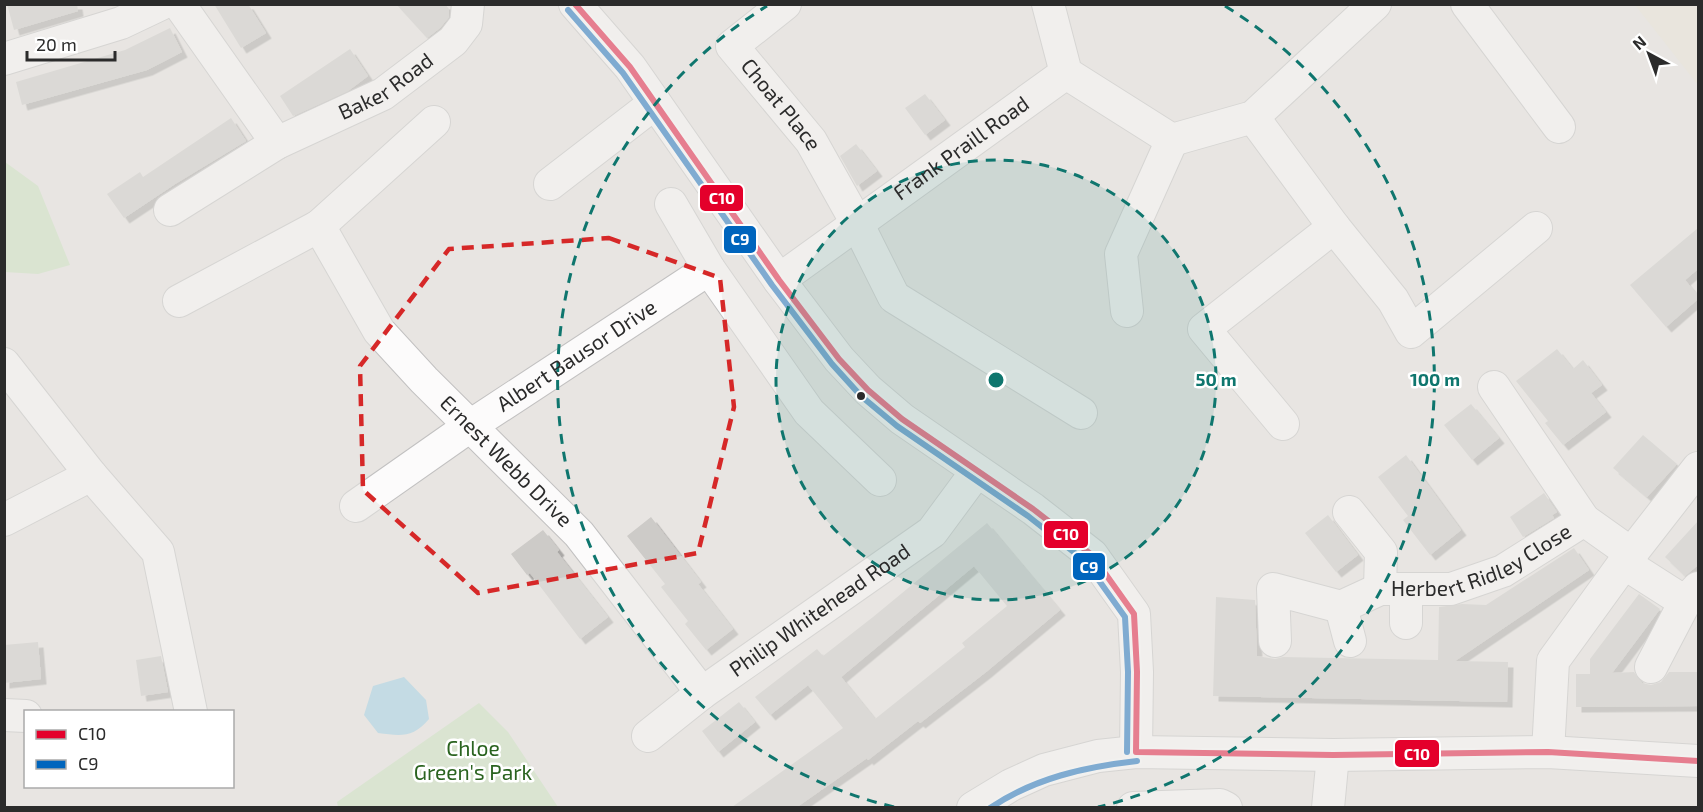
<svg xmlns="http://www.w3.org/2000/svg" width="1703" height="812" font-family="'Exo 2',sans-serif">
<defs>
<filter id="shadow"><feDropShadow dx="5.5" dy="5.5" stdDeviation="0" flood-color="#0004"/></filter>
</defs>
<rect width="100%" height="100%" fill="#e8e5e2"/>
<path fill="#eae4d7" d="M1635,5H1698V85Z"/>
<path fill="#cae2bd" d="M5,162L38,186L70,265L38,274L5,272Z
M479,703L508,732L558,807H338L337,802Z"/>
<path fill="#9acee6" d="M404,677L426,700L429,719C413,738 401,736 378,733L364,715L373,686Z"/>
<path fill="#cdcbc8" fill-rule="evenodd" filter="url(#shadow)" d="M7,4H77L78,11L14,30Z
M214,4H248L266,33L241,48Z
M396,4H445L449,9V17L440,28L427,38Z
M170,28L182,52L147,70L22,105L16,82L125,50Z
M350,49L368,76L348,91L293,116L280,96Z
M925,94L945,120L925,135L905,108Z
M231,118L246,141L175,184L124,218L107,194L140,172L143,177Z
M856,144L877,171L857,186L840,156Z
M1698,228V269L1685,280L1698,296V299L1666,327L1630,285Z
M1557,349L1573,369L1583,360L1602,385L1591,393L1606,412L1563,445L1545,423L1548,421L1516,381Z
M1471,404L1499,438L1472,460L1444,425Z
M1643,435L1677,464L1647,497L1613,468Z
M1406,455L1461,530L1430,555L1403,520L1408,516L1378,477Z
M1544,493L1557,512L1552,515L1554,518L1523,537L1510,517Z
M1328,515L1358,555L1336,572L1305,533Z
M651,517L701,582L698,584L733,629L706,650L685,624L688,621L661,587L665,584L627,536Z
M1698,521V565L1685,576L1665,557Z
M987,523L1060,610L986,672L920,723L918,721L868,760L867,758L797,807H732L843,728L808,685L770,715L755,697L817,649L823,656L873,617ZM974,566L1007,606L962,643L965,647L875,719L841,677Z
M543,530L559,550L557,552L608,617L580,639L530,573L527,575L511,554Z
M1574,548L1589,570L1455,661L1508,662L1507,702L1213,696L1216,597L1255,600L1257,656L1275,659L1283,657L1438,660L1439,607L1462,604L1486,605Z
M1639,594L1660,609L1612,673L1634,672L1642,683L1651,685L1661,682L1669,672H1698V706L1576,707V674H1590V659Z
M38,642L41,679L4,683V645Z
M161,656L168,692L141,696L136,660Z
M739,702L755,722L718,752L702,731Z"/>
<g fill="none" stroke-linecap="round" stroke-linejoin="round">
<g stroke="#c2c1c1" stroke-width="34">
<g id="minor">
<path d="M179,4L277,143"/>
<path d="M575,4L630,67L779,280L839,359L868,390L902,419L1033,509L1092,555L1134,614L1137,672L1136,752"/>
<path id="s1" d="M785,4L732,46L811,141L858,225L894,297L1081,413"/>
<path d="M1048,4L1066,73L1172,140L1253,117L1375,4"/>
<path d="M1467,4L1559,127"/>
<path d="M4,59L121,23L161,4"/>
<path d="M1253,117L1334,227L1393,300L1411,332L1536,228"/>
<path d="M550,184L655,103"/>
<path d="M671,204L709,269L809,412L880,480"/>
<path id="s2" d="M170,210L277,143L383,94L453,41L466,24L468,4"/>
<path id="s3" d="M319,226L379,331L424,380L579,534L702,693"/>
<path id="s4" d="M779,280L1066,73"/>
<path d="M179,301L319,226L434,122"/>
<path d="M1127,311L1121,254L1172,140"/>
<path d="M4,364L91,475L158,552L191,712"/>
<path d="M1494,387L1584,520"/>
<path d="M1283,424L1204,329L1334,227"/>
<path id="s5" d="M356,506L470,426L709,269"/>
<path d="M1349,512L1381,552L1380,589"/>
<path d="M4,520L91,475"/>
<path d="M1624,563L1685,602L1698,588"/>
<path d="M1406,590V623"/>
<path d="M1341,607L1350,641"/>
<path id="s6" d="M1275,641L1273,589L1341,607L1380,589H1451L1503,571L1584,520L1632,554"/>
<path d="M1651,667L1685,602"/>
<path d="M4,715L26,716"/>
<path id="s7" d="M648,736L702,693L932,532L977,471"/>
<path d="M1548,752L1553,661L1624,563L1698,468"/>
<path d="M973,808L1011,785L1044,770L1098,756L1136,752L1333,755L1548,752L1698,761"/>
<path d="M1133,808L1220,805L1226,808"/>
<path d="M1328,808L1333,755"/>
</g>
</g>
<use href="#minor" stroke="#fcfbfb" stroke-width="32"/>
<g stroke="#fff" stroke-width="10">
<path id="bus-1" d="M575,4L630,67L779,280L839,359L868,390L902,419L1033,509L1092,555L1134,614L1137,672L1136,752
M1136,752L1333,755L1548,752L1698,761"/>
</g>
<g stroke="#fff" stroke-width="10">
<path id="bus-2" d="M568,10L623,73L772,285L832,364L861,396L897,426L1028,516L1085,561L1125,617L1128,672L1127,752
M990,808C1035,778 1084,767 1137,761"/>
</g>
<use href="#bus-1" stroke="#e4002b" stroke-width="6"/>
<use href="#bus-2" stroke="#0065bd" stroke-width="6"/>
</g>
<path d="M0 0H1703V812H0ZM609,238L720,278L734,407L698,553L478,593L363,490L360,366L449,249Z" fill="#e8e5e2" fill-opacity=".55" fill-rule="evenodd"/>
<path fill="none" stroke="#d62828" stroke-width="4.5" stroke-dasharray="12 8" stroke-linejoin="round" d="M609,238L720,278L734,407L698,553L478,593L363,490L360,366L449,249Z"/>
<circle cx="996" cy="380" r="220" fill="#0f766e" fill-opacity=".12"/>
<g fill="none" stroke="#0f766e" stroke-width="3" stroke-dasharray="10 8">
<circle cx="996" cy="380" r="220"/>
<path d="M894 807A439 439 0 0 1 767 6M1225 6A439 439 0 0 1 1098 807"/>
</g>
<circle fill="#2b2b2b" stroke="#fff" stroke-width="2" cx="861" cy="396" r="5"/>
<g text-anchor="middle" stroke-width="5" stroke-linejoin="round" paint-order="stroke">
<g font-size="21" fill="#2b2b2b" stroke="#fff">
<text dy="7" stroke="none"><textPath href="#s2" startOffset="249">Baker Road</textPath></text>
<text dy="7" stroke="none"><textPath href="#s1" startOffset="144">Choat Place</textPath></text>
<text dy="7" stroke="none"><textPath href="#s4" startOffset="225">Frank Praill Road</textPath></text>
<text dy="7" stroke="none"><textPath href="#s5" startOffset="267">Albert Bausor Drive</textPath></text>
<text dy="7" stroke="none"><textPath href="#s3" startOffset="303">Ernest Webb Drive</textPath></text>
<text dy="7" stroke="none"><textPath href="#s6" startOffset="273">Herbert Ridley Close</textPath></text>
<text dy="7" stroke="none"><textPath href="#s7" startOffset="213">Philip Whitehead Road</textPath></text>
</g>
<g font-size="21" fill="#2a631f" stroke="#fff">
<text x="473" y="756">Chloe<tspan x="473" dy="24">Green's Park</tspan></text>
</g>
</g>
<circle cx="996" cy="380" r="9" fill="#0f766e" stroke="#fff" stroke-width="3"/>
<g font-size="18" text-anchor="middle" font-weight="bold" fill="#0f766e" stroke="#fff" stroke-width="5" stroke-linejoin="round" paint-order="stroke">
<text x="1216" y="386">50 m</text>
<text x="1435" y="386">100 m</text>
</g>
<g stroke="#fff" stroke-width="2">
<rect x="699" y="184" width="45" height="28" rx="6" fill="#e4002b"/>
<rect x="723" y="225" width="34" height="29" rx="6" fill="#0065bd"/>
<rect x="1043" y="520" width="46" height="29" rx="6" fill="#e4002b"/>
<rect x="1072" y="552" width="34" height="29" rx="6" fill="#0065bd"/>
<rect x="1394" y="739" width="46" height="29" rx="6" fill="#e4002b"/>
</g>
<g font-size="16" text-anchor="middle" font-weight="bold" fill="#fff">
<text x="722" y="204">C10</text>
<text x="740" y="245">C9</text>
<text x="1066" y="540">C10</text>
<text x="1089" y="573">C9</text>
<text x="1417" y="760">C10</text>
</g>
<rect width="1703" height="812" fill="none" stroke="#2b2b2b" stroke-width="12"/>
<rect x="24" y="710" width="210" height="78" fill="#ffffff" stroke="#aaaaaa" stroke-width="1.5"/>
<rect x="36" y="730" width="30" height="9" fill="#e4002b" stroke="#aaaaaa" stroke-width="1.5"/>
<text x="78" y="740" font-size="18" fill="#2b2b2b">C10</text>
<rect x="36" y="760" width="30" height="9" fill="#0065bd" stroke="#aaaaaa" stroke-width="1.5"/>
<text x="78" y="770" font-size="18" fill="#2b2b2b">C9</text>
<g transform="translate(1649 54) rotate(319)" stroke="#ffffff" stroke-width="4.5" paint-order="stroke">
<path d="M0-4.5L10 22L0 15L-10 22Z" fill="#2b2b2b"/>
<text y="-9" font-size="16" font-weight="bold" text-anchor="middle" fill="#2b2b2b">N</text>
</g>
<path d="M27 51v9h88v-9" fill="none" stroke="#2b2b2b" stroke-width="3"/>
<text x="36" y="51" font-size="18" fill="#2b2b2b" stroke="#ffffff" stroke-width="4.5" paint-order="stroke">20 m</text>
</svg>
